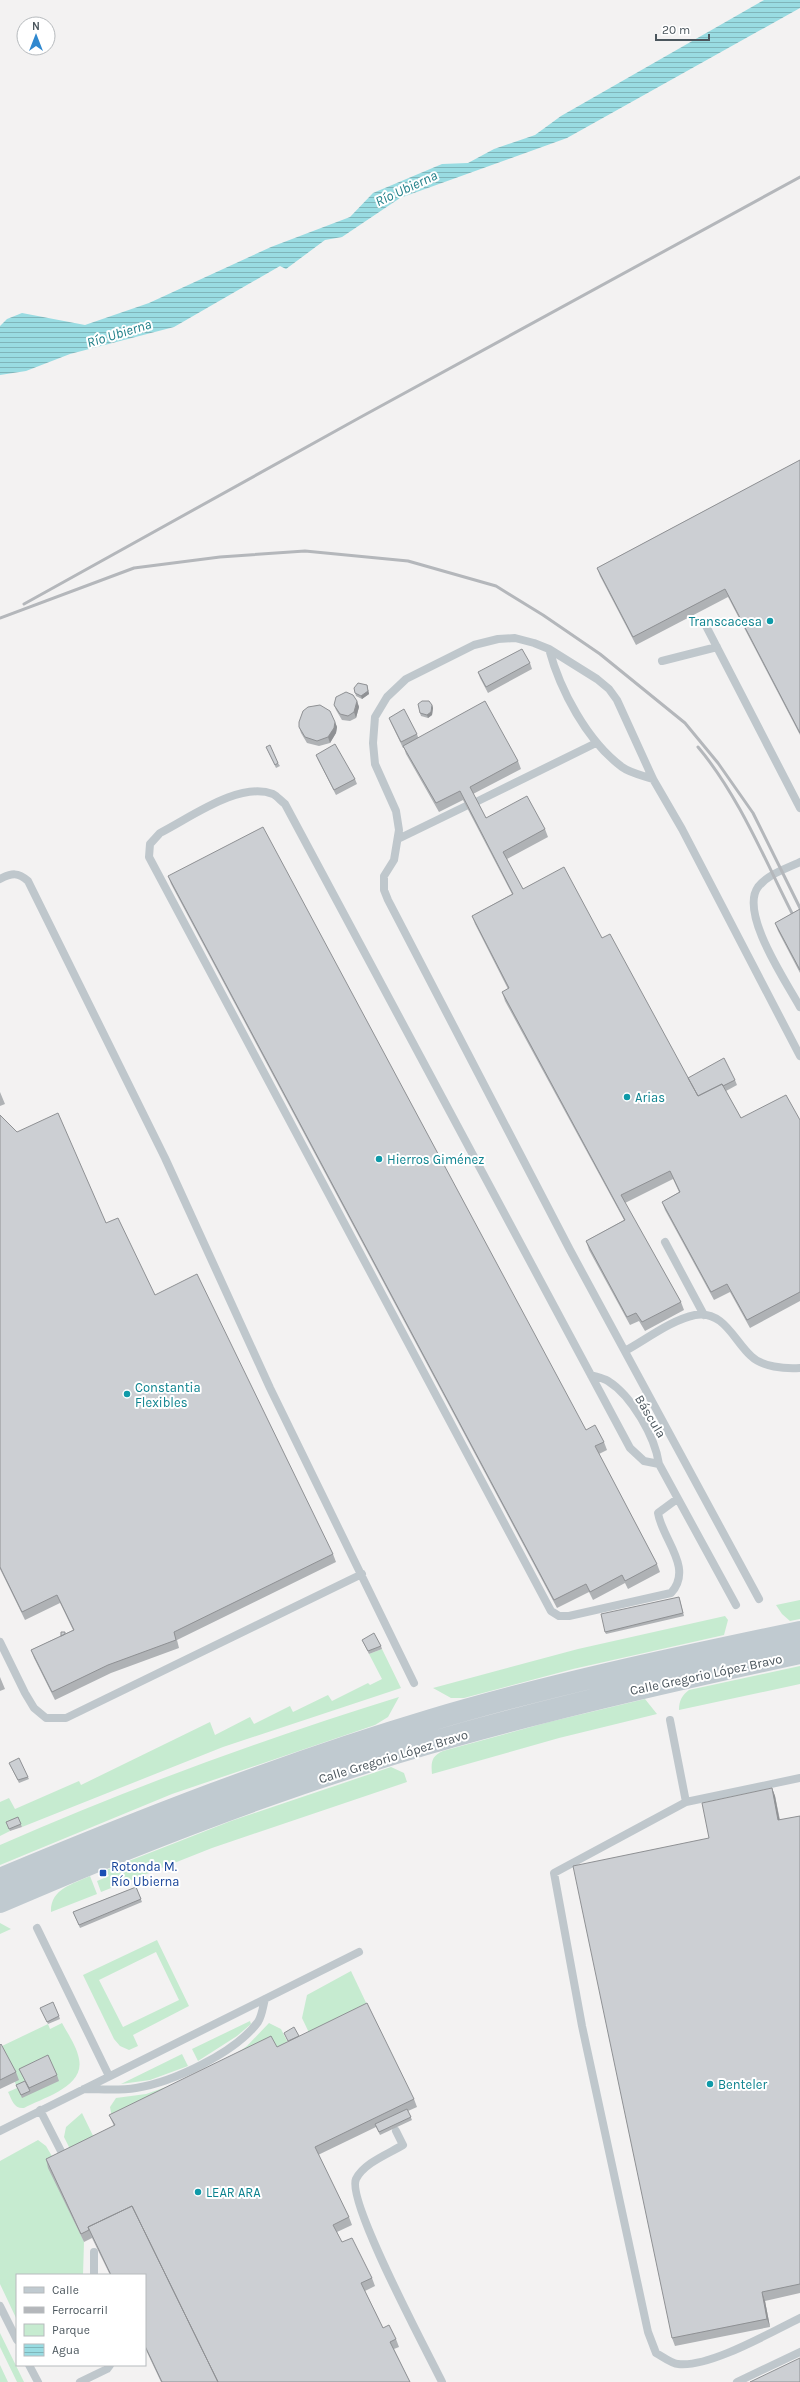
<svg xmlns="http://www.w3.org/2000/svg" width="800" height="2382" font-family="Karla,sans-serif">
<defs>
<pattern id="water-rules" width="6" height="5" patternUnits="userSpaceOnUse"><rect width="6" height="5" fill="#99dce2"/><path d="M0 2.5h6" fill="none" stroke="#7fb5ba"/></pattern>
</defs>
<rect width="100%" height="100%" fill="#f3f2f2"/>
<path fill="#c6ebd0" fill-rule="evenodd" d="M800,1600V1619L790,1621L782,1614L776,1605Z
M725,1616L728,1620L724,1635L573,1669L464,1698H451L433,1688L578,1649Z
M382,1649L401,1688L223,1747L22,1827L19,1820L8,1824L10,1831L0,1836V1802L9,1798L15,1809L79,1781L81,1785L210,1722L215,1735L250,1717L254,1724L290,1706L293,1712L328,1695L332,1701L368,1683L370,1685L382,1679L369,1654Z
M800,1666V1684L679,1710C679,1701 682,1695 689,1690Z
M399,1697L388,1717L375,1725L172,1794L0,1865V1845C130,1788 263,1739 399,1697Z
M645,1699L657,1714L559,1738L432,1774C431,1763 431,1756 443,1751L549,1722Z
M391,1767L404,1773L407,1782L212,1848L101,1892L97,1881L109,1876L106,1870L231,1821Z
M90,1876L97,1894L51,1912C50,1889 73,1884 90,1876Z
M0,1923L11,1929L0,1934Z
M157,1940L189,2006L133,2035L138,2046L129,2050L120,2046L114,2039L83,1975ZM156,1952L179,2000L123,2027L99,1980Z
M351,1971L370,2011L312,2039L302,2018L307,1995Z
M250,2021L251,2024L237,2036L198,2061L192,2049Z
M62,2023C68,2034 77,2047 79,2059C85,2087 42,2098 24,2108C14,2109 12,2100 8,2092L17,2088L2,2046L48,2024L50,2029Z
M269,2023L281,2029L291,2049L232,2057L247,2046Z
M182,2054L188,2066L150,2080L121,2084Z
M166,2087L168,2091L112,2118L110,2107L116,2098L146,2094Z
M82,2113L97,2144L73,2155L64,2137L66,2127Z
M38,2140L46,2146L56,2163L49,2168L84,2242L83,2275H17V2320L0,2284V2161Z
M0,2333L24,2382H17L0,2347Z
M0,2365L8,2382H0Z"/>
<path fill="url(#water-rules)" d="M764,0H800V8L567,138L400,198L342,237L325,240L286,269L280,266L174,327L70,354L26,371L0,375V326L7,319L22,313L85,325L149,303L271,247L350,217L373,193L442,164L468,163L494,149L535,135L561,116Z"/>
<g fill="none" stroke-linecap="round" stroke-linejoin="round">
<path stroke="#bfc7cc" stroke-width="8" d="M706,626L800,808
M549,649C560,690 587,741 622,767C630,773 644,776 653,779
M662,661L717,647
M476,802L596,743
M398,839L466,806
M800,862C786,869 768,874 758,887C739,913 787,983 800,1007
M0,879C12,873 18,872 28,881L165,1158L270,1388L414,1683
M665,1242L704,1315
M625,1351C647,1339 671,1320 695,1315C724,1310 734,1341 751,1356C762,1367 785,1369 800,1368
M591,1375C597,1377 603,1378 608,1381C632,1396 655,1437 659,1464
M677,1499L658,1513C662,1539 694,1568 671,1593L569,1616H559L551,1611L149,857L150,844L160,833C190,818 239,781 273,794C277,796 281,801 285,804L630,1448L644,1461L659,1464L736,1605
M759,1599L570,1250L388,900L384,890V876L394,860L399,830L396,811L375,764L373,743L375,717L387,697L406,679L474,645L498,639L515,638L534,643L549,649L597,679L609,689L617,700L653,779L682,829L800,1056
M0,1642L25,1693L34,1708L46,1718H66L362,1574
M670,1720L686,1802L554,1873L582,2026L648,2332L656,2353C663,2357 672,2364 678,2364C709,2368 771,2332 800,2318
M686,1802L800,1778
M37,1928L109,2076
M84,2089C101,2089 118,2091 136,2088C173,2082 235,2053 258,2022C262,2016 263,2006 265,1999
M40,2110L64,2157
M0,2131L359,1952
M396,2131L403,2145C388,2154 364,2163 356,2179C346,2201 428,2353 442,2382
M94,2252V2275
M0,2306L17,2340
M29,2365L38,2382
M80,2382L107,2369L110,2365
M737,2382L800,2352"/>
<path stroke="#c0cad0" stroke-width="22" d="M0,1879C141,1820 284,1764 431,1720C552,1684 676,1658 800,1632
M0,1902C147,1838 297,1780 451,1737C567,1704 683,1678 800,1653"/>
<path stroke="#b4b7bb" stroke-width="3" d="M24,604L359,418L800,177
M0,618L134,568L220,557L305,551L408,561L496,586L543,615L600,654L685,723L718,763L753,813L800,908
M698,747C740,797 766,863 796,921"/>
</g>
<path fill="#afb2b5" d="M800,460V735L728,597L636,645L600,576L597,568Z
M530,663L532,669L488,693L480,678L478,672Z
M367,685L369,694L362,699L356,696L354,688Z
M357,701L359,707L356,718L350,721L342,720L336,710L334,705Z
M432,705L433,708L432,715L428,718L421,716L420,713Z
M389,718L417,734L418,737L518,761L521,769L473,794L486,818L545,829L548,837L507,859L523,889L602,938L688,1078L735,1080L737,1085L726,1091L741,1118L800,1120V1301L750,1328L730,1292L714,1300L665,1210L662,1202L679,1192L673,1179L625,1203L681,1302L684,1310L645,1331L639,1321L630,1325L589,1250L586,1241L624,1220L505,1001L502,992L508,989L475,924L472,916L512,894L463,800L439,812L406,754L404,748H403L391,723Z
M335,722L337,727L336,733L330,743L319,746L307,743L301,733L299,727Z
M266,747L278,763L280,766L276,768Z
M316,755L355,779L357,784L336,795L318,760Z
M168,876L586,1430L604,1442L607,1450L599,1454L657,1564L660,1572L628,1589L625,1583L593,1600L589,1592L557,1608L171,884Z
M800,909V973L778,931L775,923Z
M0,1092L5,1104L0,1106Z
M0,1115L106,1223L333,1554L336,1562L177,1640L179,1648L111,1673L55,1700L34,1658L31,1650L73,1630L60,1603L25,1620L0,1569Z
M680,1600L684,1616L606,1634L605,1632Z
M362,1640L381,1646L382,1649L369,1654Z
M0,1677L5,1689L0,1691Z
M9,1763L28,1777L29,1779L19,1783Z
M772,1788L775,1796L780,1820L800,1816V2293L765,2301L770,2327L675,2346L672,2338L709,1838Z
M18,1817L22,1827L10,1831L6,1822Z
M136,1887L142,1902L80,1928L73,1912Z
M40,2008L59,2016L60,2019L48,2024Z
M299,2036L414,2099L417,2107L408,2111L412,2120L380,2135L376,2127L318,2155L349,2217L352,2225L337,2232L342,2242L372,2278L375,2286L365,2291L383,2328L396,2339L399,2347L394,2349L410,2382H161L145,2348V2275H110L92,2238L84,2242L48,2168L46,2159L114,2126L109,2115L277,2047Z
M0,2045L16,2072L19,2080L0,2089Z
M19,2069L57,2075L59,2081L22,2098L16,2085L25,2081Z"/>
<path fill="#8f9194" d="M367,685L369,694L362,699L361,696Z
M357,701L359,707L356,718L354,712Z
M432,705L433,708L432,715L428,718L427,715Z
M335,722L337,727L336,733L330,743L328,737Z
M772,1788L775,1796L781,1828L778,1820Z
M762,2292L765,2301L770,2327L767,2319Z"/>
<path fill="#cccfd3" stroke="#8f9194" d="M800,460V733L725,589L633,637L597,568Z
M522,649L530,663L486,687L478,672Z
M358,683L367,685L368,691L361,696L355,693L354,688Z
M346,692L353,695L357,701L354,712L348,716L340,714L334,705L336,697Z
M422,701H429L432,705L431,712L427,715L420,713L418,704Z
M485,701L518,761L470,787L486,818L527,796L545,829L503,852L523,889L564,867L602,938L610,934L698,1096L722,1084L741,1118L786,1095L800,1120V1292L747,1320L727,1284L711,1292L662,1202L680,1192L670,1171L621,1195L681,1302L642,1322L636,1313L627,1317L586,1241L625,1220L502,992L509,988L472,916L513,894L460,791L436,803L403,746Z
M320,705L330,711L335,722L334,728L328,737L317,741L305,737L299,727V722L303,711L308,707Z
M404,709L417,734L401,742L389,718Z
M335,744L355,779L334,790L316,755Z
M270,745L278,763L275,765L266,747Z
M263,827L586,1430L595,1425L604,1442L595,1446L657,1564L625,1581L622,1575L590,1592L586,1584L554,1600L168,876Z
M800,909V970L775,923Z
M724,1058L735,1080L723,1086L722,1084L698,1096L688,1078Z
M58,1113L106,1223L118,1218L155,1295L197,1274L333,1554L174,1632L176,1640L108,1665L52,1692L31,1650L74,1630L57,1595L22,1612L0,1567V1115L17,1132Z
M679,1597L683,1613L605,1632L601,1614Z
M61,1632H65V1634L61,1636Z
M374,1633L381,1646L368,1651L362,1640Z
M19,1758L28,1777L18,1780L9,1763Z
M772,1788L778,1820L800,1816V2284L762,2292L767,2319L672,2338L573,1866L709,1838L702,1803Z
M18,1817L21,1824L9,1829L6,1822Z
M136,1887L141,1899L79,1925L73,1912Z
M53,2002L59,2016L47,2022L40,2008Z
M367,2003L414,2099L315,2147L349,2217L333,2225L342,2242L352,2238L372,2278L361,2283L383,2328L389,2325L396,2339L390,2342L410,2382H218L132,2206L88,2227L89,2230L81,2234L46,2159L115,2125L109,2115L271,2036L277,2047Z
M294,2027L299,2036L288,2041L284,2033Z
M1,2044L16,2072L0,2080V2045Z
M48,2055L57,2075L29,2088L19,2069Z
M25,2081L30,2091L21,2095L16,2085Z
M407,2109L411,2117L379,2132L375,2124Z
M132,2206L218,2382H162L145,2346V2275H111L88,2227Z
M800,2358V2382H750Z"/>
<g fill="#0f9aa8" stroke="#fff" stroke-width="1.5">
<circle cx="770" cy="621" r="4"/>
<circle cx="627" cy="1097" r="4"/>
<circle cx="379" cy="1159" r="4"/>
<circle cx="127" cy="1394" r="4"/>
<circle cx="710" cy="2084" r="4"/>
<circle cx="198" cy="2192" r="4"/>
</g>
<rect fill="#1a4fb4" stroke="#fff" stroke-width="1.5" x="99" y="1869" width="8" height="8" rx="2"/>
<g text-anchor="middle" stroke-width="4" stroke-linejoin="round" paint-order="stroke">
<g font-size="13" fill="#0d838f" stroke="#fff" text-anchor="start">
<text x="762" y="626" text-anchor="end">Transcacesa</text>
<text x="635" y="1102">Arias</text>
<text x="387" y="1164">Hierros Giménez</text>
<text x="135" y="1392">Constantia<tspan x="135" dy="15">Flexibles</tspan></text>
<text x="718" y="2089">Benteler</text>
<text x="206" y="2197">LEAR ARA</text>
</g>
<g font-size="13" fill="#4b565d" stroke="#fff">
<text transform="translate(651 1416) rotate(59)" y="5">Báscula</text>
<text transform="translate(706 1674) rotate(-12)" y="5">Calle Gregorio López Bravo</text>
<text transform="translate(393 1756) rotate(-17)" y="5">Calle Gregorio López Bravo</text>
</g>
<g font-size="13" fill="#164399" stroke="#fff" text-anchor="start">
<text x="111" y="1871">Rotonda M.<tspan x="111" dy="15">Río Ubierna</tspan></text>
</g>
<g font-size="14" font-style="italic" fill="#1d7e87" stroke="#fff">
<text transform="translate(406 188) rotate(-25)" y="5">Río Ubierna</text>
<text transform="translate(119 333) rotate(-17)" y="5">Río Ubierna</text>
</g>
</g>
<rect x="16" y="2274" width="130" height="92" fill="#ffffff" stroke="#b7bbbe"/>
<rect x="24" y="2287" width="20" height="6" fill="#c0cad0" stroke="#b7bbbe"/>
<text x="52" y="2294" font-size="12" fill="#4b565d">Calle</text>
<rect x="24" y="2307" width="20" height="6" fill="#b4b7bb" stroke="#b7bbbe"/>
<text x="52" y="2314" font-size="12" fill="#4b565d">Ferrocarril</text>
<rect x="24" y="2324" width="20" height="12" fill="#c6ebd0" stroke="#b7bbbe"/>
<text x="52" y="2334" font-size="12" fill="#4b565d">Parque</text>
<rect x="24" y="2344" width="20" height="12" fill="url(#water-rules)" stroke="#b7bbbe"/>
<text x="52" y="2354" font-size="12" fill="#4b565d">Agua</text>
<g transform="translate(36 36)"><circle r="19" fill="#ffffff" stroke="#b7bbbe"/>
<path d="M0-3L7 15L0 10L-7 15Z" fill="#3088cf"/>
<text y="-6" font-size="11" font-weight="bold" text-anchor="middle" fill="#4b565d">N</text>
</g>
<path d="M656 34v6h53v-6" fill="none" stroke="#4b565d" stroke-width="2"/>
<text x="662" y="34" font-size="12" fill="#4b565d" stroke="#ffffff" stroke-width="3" paint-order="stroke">20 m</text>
</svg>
